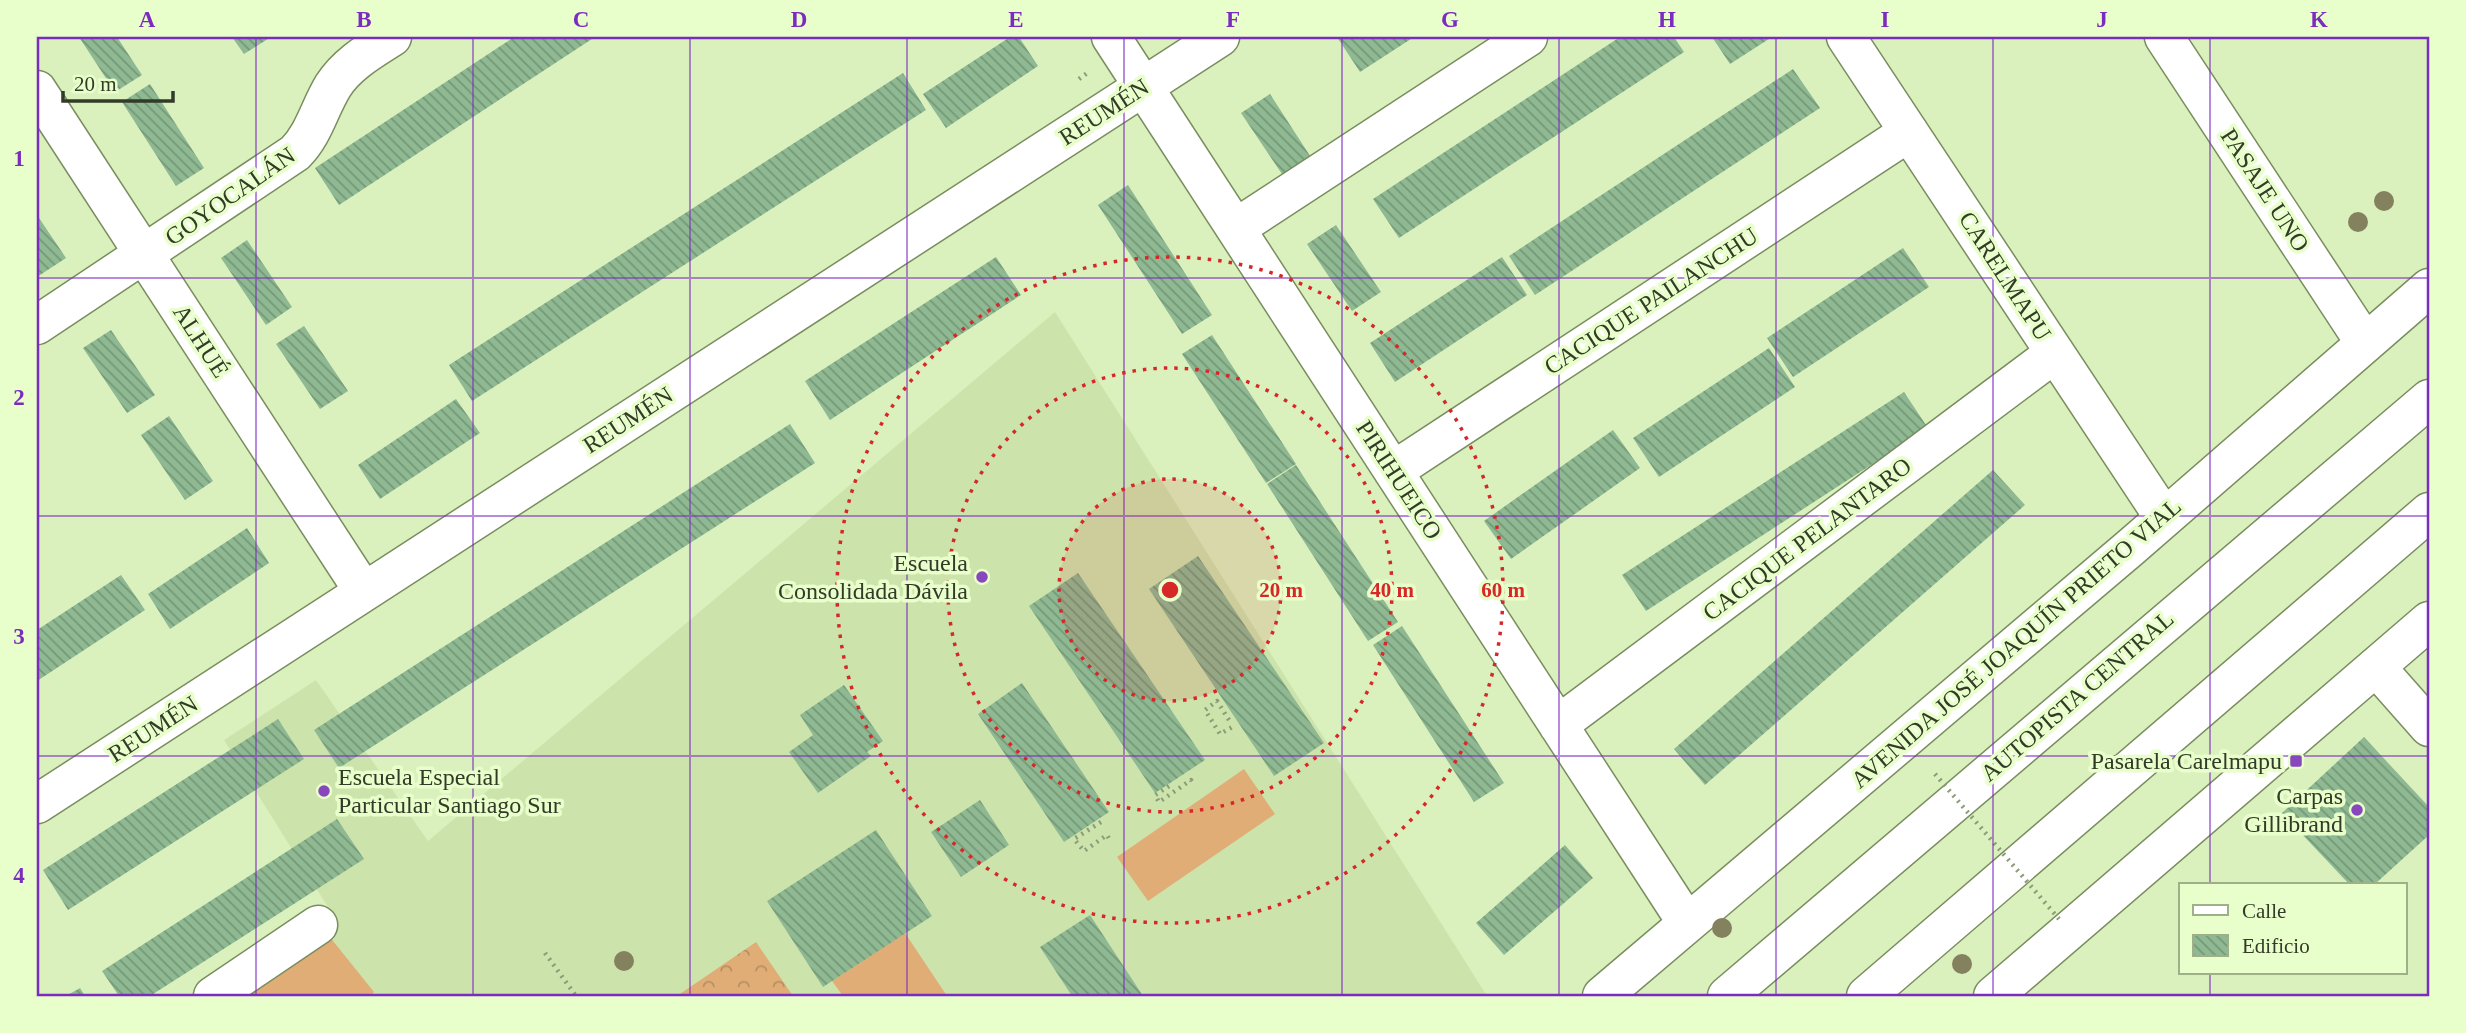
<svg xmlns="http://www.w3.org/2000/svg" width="2466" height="1033" font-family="Georgia,serif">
<defs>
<pattern id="forest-crowns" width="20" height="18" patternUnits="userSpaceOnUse" patternTransform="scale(1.75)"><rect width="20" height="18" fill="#e1ad76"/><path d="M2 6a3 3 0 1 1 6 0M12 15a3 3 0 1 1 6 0" fill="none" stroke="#b78e61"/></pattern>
<pattern id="building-back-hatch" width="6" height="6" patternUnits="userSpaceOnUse" patternTransform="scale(1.75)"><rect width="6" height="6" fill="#8eb992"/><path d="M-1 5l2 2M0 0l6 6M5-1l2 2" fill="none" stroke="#759877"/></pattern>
</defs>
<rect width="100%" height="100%" fill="#daf1be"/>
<path fill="#cce4ab" d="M1055,312L1487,996H248L336,920L224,740L316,680L428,841Z"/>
<path fill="url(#forest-crowns)" d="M756,942L793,996H677Z"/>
<path fill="#e1ad76" d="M1244,769L1275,814L1148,901L1117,857Z
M325,931L374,992L370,996H248Z
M905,933L947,996H843L832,981Z"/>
<path fill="url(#building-back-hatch)" d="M79,37H117L142,75L115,92Z
M232,37H271L244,54Z
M514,37H595L339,205L315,168Z
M1010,37H1019L1038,66L946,128L923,94Z
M1337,37H1414L1360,72Z
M1620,37H1674L1684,52L1399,238L1373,199Z
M1712,37H1772L1730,64Z
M1793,69L1820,108L1535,295L1509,256Z
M903,73L926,110L472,401L449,365Z
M150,84L204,168L176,186L122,102Z
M1270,94L1314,162L1286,180L1241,113Z
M1128,185L1212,315L1182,334L1098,205Z
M37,215L66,258L37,277Z
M1336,225L1381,292L1352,311L1307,244Z
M247,240L292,307L266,325L221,258Z
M1903,248L1929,287L1793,377L1767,338Z
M996,257L1021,295L830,420L805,381Z
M1502,257L1527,295L1395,382L1370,343Z
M304,326L348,391L320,409L276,344Z
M111,330L155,395L127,413L83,348Z
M1212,335L1296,464L1266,483L1182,354Z
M1769,348L1795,387L1659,477L1633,438Z
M1904,392L1928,428L1646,611L1622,575Z
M456,399L480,433L380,499L358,465Z
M169,416L213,481L185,500L141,435Z
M790,424L815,463L339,768L314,730Z
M1613,430L1640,468L1511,559L1484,521Z
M1296,465L1398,622L1368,641L1267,484Z
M1993,470L2025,505L1705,785L1674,749Z
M247,528L269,563L170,629L148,594Z
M1198,556L1324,743L1274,776L1149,589Z
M1078,573L1205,760L1155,793L1029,606Z
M121,575L145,610L37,681V630Z
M1402,626L1504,783L1474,802L1373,645Z
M1022,683L1109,812L1064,842L978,714Z
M844,685L883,741L867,752L871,756L818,793L789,752L813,735L800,715Z
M278,719L304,759L68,910L43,870Z
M2364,737L2429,807V835L2375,884H2349L2282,813Z
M980,800L1009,845L961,877L931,832Z
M337,819L364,859L150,996H119L102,971Z
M876,830L932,916L823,987L767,901Z
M1565,845L1593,878L1504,955L1476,923Z
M1090,915L1143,996H1072L1040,947Z
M80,988L85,996H66Z"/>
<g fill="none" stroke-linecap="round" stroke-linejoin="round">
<g stroke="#798d5e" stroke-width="41">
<path id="minor" d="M1111,37L1687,923
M1846,37L2163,516
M2164,37L2365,343
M37,90L364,592
M1236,228L1528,37
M37,325L295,153C314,134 319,109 333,86C347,64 370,51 392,37
M1393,471L1909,132
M2376,667L2429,727
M1558,725L2055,353
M37,804L1220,37
M213,996L318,925"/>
</g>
<g stroke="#798d5e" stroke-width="41">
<path id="major" d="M1602,996L2130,548L2429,288
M1993,996L2429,621"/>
</g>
<g stroke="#798d5e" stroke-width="41">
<path id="highway" d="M1727,996L2429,399
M1866,996L2429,512"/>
</g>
<path stroke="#8c9c78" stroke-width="4.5" stroke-dasharray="2 5" stroke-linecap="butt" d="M1079,79L1090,71
M1229,720L1217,701L1205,710L1220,734L1234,726
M1169,786L1155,795L1159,802L1191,780L1193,784
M1101,822L1074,839L1084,851L1107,835L1111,842
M545,953L576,996"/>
<use href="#minor" stroke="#fff" stroke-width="38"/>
<use href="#major" stroke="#fff" stroke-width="38"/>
<use href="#highway" stroke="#fff" stroke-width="38"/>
<path stroke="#8c9c78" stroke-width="4.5" stroke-dasharray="2 5" stroke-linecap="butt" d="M1935,774L2059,919"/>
</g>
<g fill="#84825e">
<circle cx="2384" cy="201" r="10"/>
<circle cx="2358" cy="222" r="10"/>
<circle cx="1722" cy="928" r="10"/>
<circle cx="624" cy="961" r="10"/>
<circle cx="1962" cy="964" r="10"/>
</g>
<path fill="none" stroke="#7b2cbf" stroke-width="2" stroke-opacity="0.55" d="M256,37V996M473,37V996M690,37V996M907,37V996M1124,37V996M1342,37V996M1559,37V996M1776,37V996M1993,37V996M2210,37V884M37,278H2429M37,516H2429M37,756H2429M2210,972V996"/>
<circle cx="1170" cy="590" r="111" fill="#d62828" fill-opacity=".12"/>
<g fill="none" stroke="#d62828" stroke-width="3.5" stroke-dasharray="3.5 7">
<circle cx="1170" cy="590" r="111"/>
<circle cx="1170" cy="590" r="222"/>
<circle cx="1170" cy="590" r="333"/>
</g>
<g fill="#8847bc" stroke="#e8fecb" stroke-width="2.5">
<circle cx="982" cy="577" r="7"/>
<rect x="2289" y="754" width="14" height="14" rx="3.5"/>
<circle cx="324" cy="791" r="7"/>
<circle cx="2357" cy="810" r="7"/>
</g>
<g text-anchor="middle" stroke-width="7" stroke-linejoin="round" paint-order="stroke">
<g font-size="24" fill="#323b27" stroke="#e8fecb">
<text transform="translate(1104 112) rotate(-33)" y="8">REUMÉN</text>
<text transform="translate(2265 190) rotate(57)" y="8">PASAJE UNO</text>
<text transform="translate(230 196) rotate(-35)" y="8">GOYOCALÁN</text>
<text transform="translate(2005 276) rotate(57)" y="8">CARELMAPU</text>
<text transform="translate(1651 301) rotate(-33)" y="8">CACIQUE PAILANCHU</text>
<text transform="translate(201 341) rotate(57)" y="8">ALHUÉ</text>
<text transform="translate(628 420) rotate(-33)" y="8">REUMÉN</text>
<text transform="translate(1399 480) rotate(57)" y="8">PIRIHUEICO</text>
<text transform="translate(1807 539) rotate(-37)" y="8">CACIQUE PELANTARO</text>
<text transform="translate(2016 643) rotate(-41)" y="8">AVENIDA JOSÉ JOAQUÍN PRIETO VIAL</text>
<text transform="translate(2077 696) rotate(-41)" y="8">AUTOPISTA CENTRAL</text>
<text transform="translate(153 729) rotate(-33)" y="8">REUMÉN</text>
</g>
<g font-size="24" fill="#323b27" stroke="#e8fecb" text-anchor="end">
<text x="968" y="571">Escuela<tspan x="968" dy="28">Consolidada Dávila</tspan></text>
<text x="2282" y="769">Pasarela Carelmapu</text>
<text x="338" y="785" text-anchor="start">Escuela Especial<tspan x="338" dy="28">Particular Santiago Sur</tspan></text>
<text x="2343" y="804">Carpas<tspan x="2343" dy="28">Gillibrand</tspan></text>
</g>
</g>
<circle cx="1170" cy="590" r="10" fill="#d62828" stroke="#e8fecb" stroke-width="3.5"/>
<g font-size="21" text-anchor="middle" font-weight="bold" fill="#d62828" stroke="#e8fecb" stroke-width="7" stroke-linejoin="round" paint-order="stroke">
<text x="1281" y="597">20 m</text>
<text x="1392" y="597">40 m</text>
<text x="1503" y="597">60 m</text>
</g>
<rect width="2466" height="1033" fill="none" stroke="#e8fecb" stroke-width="77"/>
<rect x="2179" y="883" width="228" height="91" fill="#e8fecb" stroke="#9fb089" stroke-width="2"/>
<rect x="2193" y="905" width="35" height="10" fill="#ffffff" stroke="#9fb089" stroke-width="2"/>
<text x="2242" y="918" font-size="21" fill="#323b27">Calle</text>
<rect x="2193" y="935" width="35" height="21" fill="url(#building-back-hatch)" stroke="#9fb089" stroke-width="2"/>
<text x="2242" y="953" font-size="21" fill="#323b27">Edificio</text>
<path d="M63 91v10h110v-10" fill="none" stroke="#323b27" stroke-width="3.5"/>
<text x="74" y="91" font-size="21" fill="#323b27" stroke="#e8fecb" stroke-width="5" paint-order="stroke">20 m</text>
<rect x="38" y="38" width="2390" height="957" fill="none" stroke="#7b2cbf" stroke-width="2.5"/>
<g font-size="23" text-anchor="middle" font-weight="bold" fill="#7b2cbf">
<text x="147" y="27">A</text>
<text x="364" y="27">B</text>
<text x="581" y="27">C</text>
<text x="799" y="27">D</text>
<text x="1016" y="27">E</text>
<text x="1233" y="27">F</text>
<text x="1450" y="27">G</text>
<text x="1667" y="27">H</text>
<text x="1885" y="27">I</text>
<text x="2102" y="27">J</text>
<text x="2319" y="27">K</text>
<text x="19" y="166">1</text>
<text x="19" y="405">2</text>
<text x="19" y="644">3</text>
<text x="19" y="883">4</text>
</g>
</svg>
